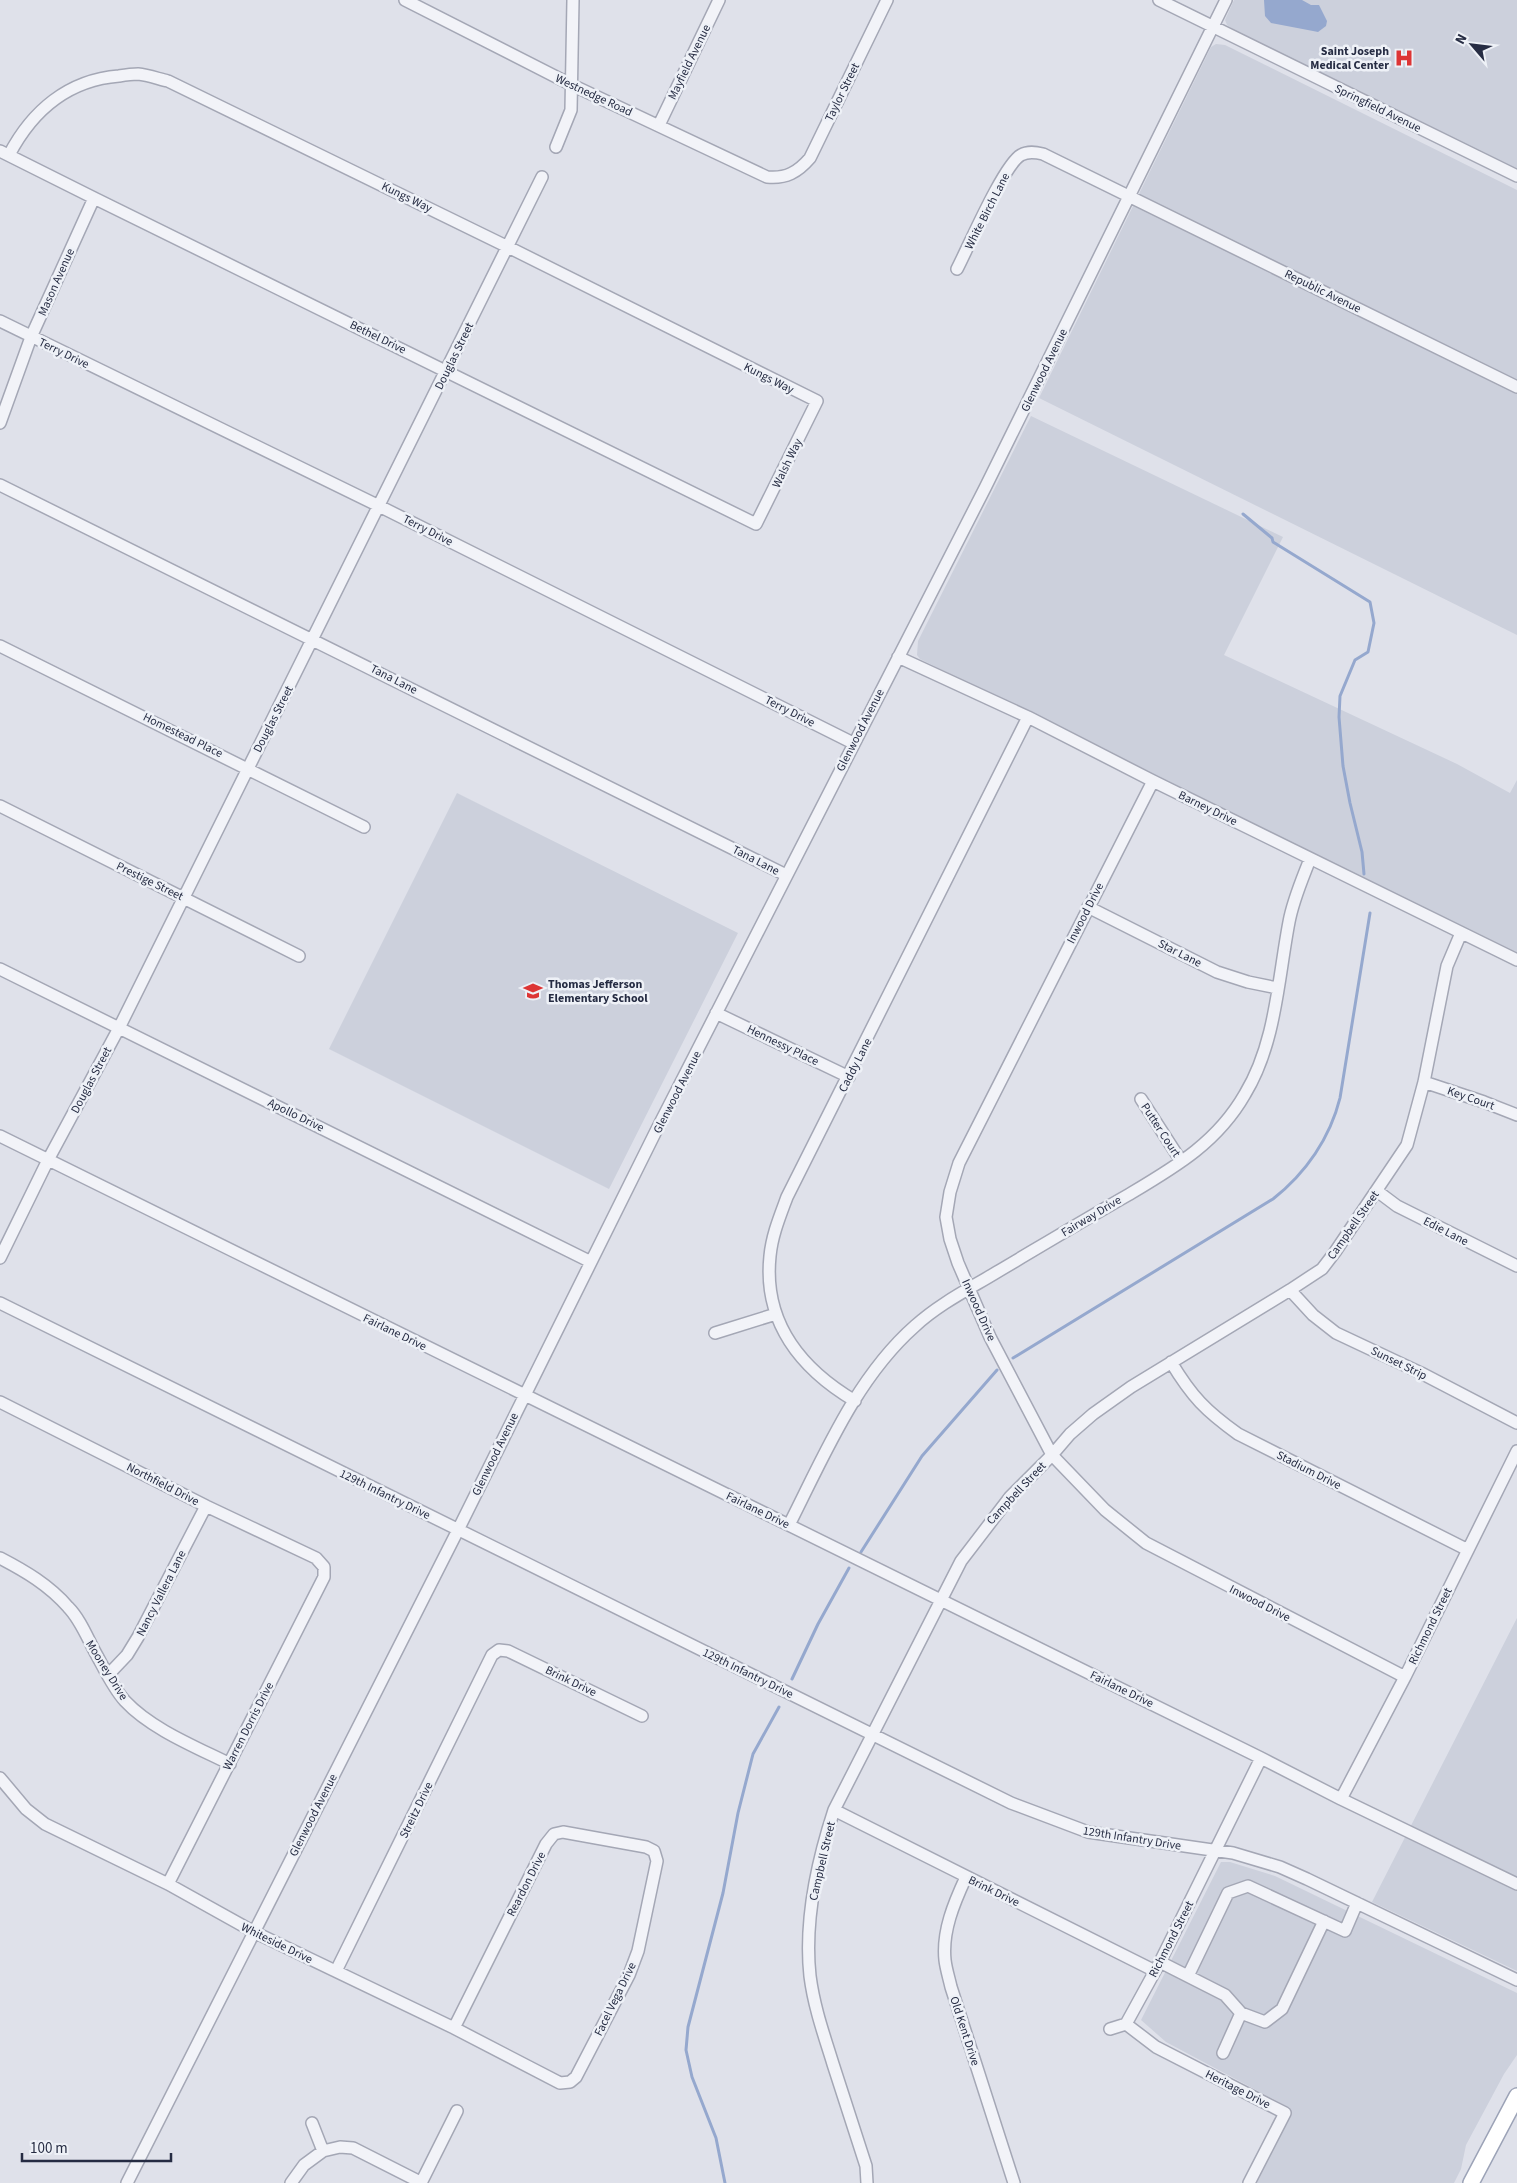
<svg xmlns="http://www.w3.org/2000/svg" width="1517" height="2183" font-family="'Source Sans 3',sans-serif">
<rect width="100%" height="100%" fill="#dfe1ea"/>
<path fill="#ccd0dc" d="M1234,0H1517V170L1236,31L1227,25L1225,20Z
M1216,44L1225,45L1517,190V635L1039,398L1211,47Z
M1031,416L1283,537L1224,655L1457,764L1510,793L1517,780V954L920,659L917,655L918,641Z
M457,793L738,933L609,1189L329,1049Z
M1517,1618V1971L1372,1902Z
M1221,1862H1230L1275,1876L1517,1993V2055L1504,2074L1466,2145L1461,2169L1454,2183H1253L1290,2108L1166,2042L1141,2020Z"/>
<path fill="#95a8ce" d="M1264,0H1302L1311,5H1319L1327,21L1326,26L1318,32L1313,31L1271,23L1265,16Z"/>
<g fill="none" stroke-linecap="round" stroke-linejoin="round">
<path stroke="#95a8ce" stroke-width="3" d="M1243,514L1272,538L1273,542L1370,602L1374,623L1368,652L1355,660L1340,696L1339,717L1343,766L1350,803L1362,852L1364,874
M1013,1358L1273,1199C1306,1173 1330,1138 1340,1098L1370,913
M861,1552L922,1456L997,1370
M792,1679L818,1624L849,1568
M725,2183L716,2138L692,2077L686,2050L688,2027L723,1893L738,1813L753,1754L779,1707"/>
<g stroke="#a4a7b5" stroke-width="14">
<path id="minor" d="M405,0L572,85L767,177C786,179 798,172 810,158L887,0
M1159,0L1517,176
M659,125L719,0
M556,147L571,110L573,0
M0,151L94,198L756,524L817,401L508,247L168,81C159,79 148,75 138,74C132,74 125,75 119,76C68,80 32,111 9,155
M957,269C968,248 1004,164 1021,155C1028,151 1035,152 1043,154L1517,387
M0,321L379,506L853,743
M0,423L31,337L94,198
M0,485L786,875
M0,646L364,827
M898,657L1028,717L1153,781L1517,960
M1153,781L959,1163L950,1192L946,1217L950,1239L958,1263L990,1337L1052,1455L1105,1510L1146,1543L1405,1677
M0,806L299,956
M1088,907L1217,972L1248,982L1277,988
M0,969L591,1262
M716,1013L849,1077
M1424,1082L1484,1102L1517,1115
M1141,1099L1181,1161
M0,1136L1261,1758L1341,1799L1517,1884
M1377,1191L1397,1206L1517,1266
M0,1258L48,1160L119,1028L542,177
M1290,1290L1313,1315L1336,1333L1421,1373L1517,1423
M0,1303L1011,1803L1088,1832L1233,1853L1280,1867L1307,1879L1517,1980
M715,1333L776,1314
M1171,1362C1192,1397 1206,1411 1238,1434L1468,1550
M855,1401C801,1369 763,1322 770,1256C772,1235 780,1216 787,1197L1028,717
M0,1402L206,1506L316,1558L324,1567V1577L168,1884
M789,1525C824,1456 856,1378 915,1326C939,1304 969,1289 997,1272C1041,1246 1084,1220 1128,1195C1175,1167 1217,1143 1245,1094C1276,1043 1278,979 1289,922C1293,900 1302,880 1310,859
M0,1558C25,1571 49,1585 68,1607C80,1619 87,1637 95,1652C104,1668 113,1688 125,1701C151,1729 196,1747 230,1764
M108,1675L127,1655L138,1637L206,1506
M0,1778L26,1809L45,1824L168,1884L254,1932L454,2028L560,2083L570,2082L576,2077L629,1975L638,1951L657,1861L654,1851L646,1847L563,1832L554,1834L546,1844L454,2028
M1341,1799L1405,1677L1517,1451
M834,1810L1155,1971
M966,1877C954,1903 942,1931 945,1960C946,1969 949,1978 951,1987L1014,2183
M1160,1962L1225,1995L1241,2013L1223,2053
M336,1971L492,1655L499,1650L508,1651L642,1716
M1188,1976L1228,1893L1248,1886L1345,1931L1357,1903
M1241,2013L1265,2022L1282,2009L1324,1921
M1126,2024L1156,2047L1285,2113L1249,2183
M1110,2029L1126,2024L1160,1962L1261,1758
M312,2123L323,2151
M127,2183L458,1530L656,1131L985,488L1226,0
M291,2183L304,2165L323,2151L340,2147L353,2148L422,2183
M421,2183L457,2111
M867,2183L866,2166C855,2132 844,2098 833,2064C824,2035 814,2007 810,1976C804,1921 817,1862 834,1810L961,1561L1010,1497L1052,1455L1070,1434L1093,1414L1131,1387L1290,1290L1322,1269L1335,1252L1407,1145L1424,1082L1447,966L1461,933"/>
</g>
<g stroke="#9ca3b7" stroke-width="18">
<path id="major" d="M1471,2183L1517,2096"/>
</g>
<use href="#minor" stroke="#f2f3f8" stroke-width="11"/>
<use href="#major" stroke="#fff" stroke-width="15"/>
</g>
<defs>
<g id="hospital-bare" transform="scale(1.5)"><path d="M-5-5h3v3.5h4V-5h3V5h-3V1.5h-4V5h-3Z" fill="#dd3535" stroke="#eef1f7" stroke-width="2.5" paint-order="stroke"/></g>
<g id="school-bare" transform="scale(1.5)"><path d="M0-5L7-2L0 1L-7-2ZM-4 1L0 2.5L4 1V4Q0 6-4 4Z" fill="#dd3535" stroke="#eef1f7" stroke-width="2.5" paint-order="stroke"/></g>
</defs>
<g fill-rule="evenodd">
<use href="#hospital-bare" x="1404" y="58"/>
<use href="#school-bare" x="533" y="991"/>
</g>
<g text-anchor="middle" stroke-width="5" stroke-linejoin="round" paint-order="stroke">
<g font-size="12" font-weight="bold" fill="#262c43" stroke="#eef1f7" text-anchor="end">
<text x="1389" y="55">Saint Joseph<tspan x="1389" dy="14">Medical Center</tspan></text>
<text x="548" y="988" text-anchor="start">Thomas Jefferson<tspan x="548" dy="14">Elementary School</tspan></text>
</g>
<g font-size="12" fill="#262c43" stroke="#eef1f7">
<text transform="translate(689 62) rotate(-64)" y="4">Mayfield Avenue</text>
<text transform="translate(842 92) rotate(-64)" y="4">Taylor Street</text>
<text transform="translate(594 95) rotate(25)" y="4">Westnedge Road</text>
<text transform="translate(1378 108) rotate(26)" y="4">Springfield Avenue</text>
<text transform="translate(407 197) rotate(26)" y="4">Kungs Way</text>
<text transform="translate(987 211) rotate(-63)" y="4">White Birch Lane</text>
<text transform="translate(56 282) rotate(-66)" y="4">Mason Avenue</text>
<text transform="translate(1323 291) rotate(26)" y="4">Republic Avenue</text>
<text transform="translate(378 337) rotate(26)" y="4">Bethel Drive</text>
<text transform="translate(64 353) rotate(26)" y="4">Terry Drive</text>
<text transform="translate(454 356) rotate(-64)" y="4">Douglas Street</text>
<text transform="translate(1044 370) rotate(-64)" y="4">Glenwood Avenue</text>
<text transform="translate(769 378) rotate(27)" y="4">Kungs Way</text>
<text transform="translate(787 463) rotate(-64)" y="4">Walsh Way</text>
<text transform="translate(428 530) rotate(27)" y="4">Terry Drive</text>
<text transform="translate(394 679) rotate(27)" y="4">Tana Lane</text>
<text transform="translate(790 711) rotate(27)" y="4">Terry Drive</text>
<text transform="translate(273 719) rotate(-63)" y="4">Douglas Street</text>
<text transform="translate(860 730) rotate(-63)" y="4">Glenwood Avenue</text>
<text transform="translate(183 735) rotate(26)" y="4">Homestead Place</text>
<text transform="translate(1208 808) rotate(26)" y="4">Barney Drive</text>
<text transform="translate(756 860) rotate(27)" y="4">Tana Lane</text>
<text transform="translate(150 881) rotate(26)" y="4">Prestige Street</text>
<text transform="translate(1085 913) rotate(-63)" y="4">Inwood Drive</text>
<text transform="translate(1180 953) rotate(27)" y="4">Star Lane</text>
<text transform="translate(783 1045) rotate(26)" y="4">Hennessy Place</text>
<text transform="translate(855 1065) rotate(-63)" y="4">Caddy Lane</text>
<text transform="translate(91 1080) rotate(-62)" y="4">Douglas Street</text>
<text transform="translate(677 1092) rotate(-63)" y="4">Glenwood Avenue</text>
<text transform="translate(1471 1098) rotate(19)" y="4">Key Court</text>
<text transform="translate(296 1115) rotate(26)" y="4">Apollo Drive</text>
<text transform="translate(1161 1130) rotate(57)" y="4">Putter Court</text>
<text transform="translate(1091 1216) rotate(-31)" y="4">Fairway Drive</text>
<text transform="translate(1353 1225) rotate(-55)" y="4">Campbell Street</text>
<text transform="translate(1446 1231) rotate(27)" y="4">Edie Lane</text>
<text transform="translate(979 1310) rotate(66)" y="4">Inwood Drive</text>
<text transform="translate(395 1332) rotate(26)" y="4">Fairlane Drive</text>
<text transform="translate(1399 1363) rotate(26)" y="4">Sunset Strip</text>
<text transform="translate(495 1454) rotate(-64)" y="4">Glenwood Avenue</text>
<text transform="translate(1309 1470) rotate(27)" y="4">Stadium Drive</text>
<text transform="translate(163 1484) rotate(27)" y="4">Northfield Drive</text>
<text transform="translate(1016 1493) rotate(-47)" y="4">Campbell Street</text>
<text transform="translate(385 1494) rotate(26)" y="4">129th Infantry Drive</text>
<text transform="translate(758 1510) rotate(26)" y="4">Fairlane Drive</text>
<text transform="translate(161 1593) rotate(-63)" y="4">Nancy Vallera Lane</text>
<text transform="translate(1260 1603) rotate(27)" y="4">Inwood Drive</text>
<text transform="translate(1430 1626) rotate(-64)" y="4">Richmond Street</text>
<text transform="translate(107 1670) rotate(58)" y="4">Mooney Drive</text>
<text transform="translate(748 1673) rotate(26)" y="4">129th Infantry Drive</text>
<text transform="translate(571 1681) rotate(26)" y="4">Brink Drive</text>
<text transform="translate(1122 1689) rotate(26)" y="4">Fairlane Drive</text>
<text transform="translate(248 1726) rotate(-63)" y="4">Warren Dorris Drive</text>
<text transform="translate(416 1810) rotate(-64)" y="4">Streitz Drive</text>
<text transform="translate(313 1815) rotate(-63)" y="4">Glenwood Avenue</text>
<text transform="translate(1132 1838) rotate(9)" y="4">129th Infantry Drive</text>
<text transform="translate(822 1861) rotate(-77)" y="4">Campbell Street</text>
<text transform="translate(526 1884) rotate(-63)" y="4">Reardon Drive</text>
<text transform="translate(994 1891) rotate(26)" y="4">Brink Drive</text>
<text transform="translate(1171 1939) rotate(-63)" y="4">Richmond Street</text>
<text transform="translate(277 1943) rotate(26)" y="4">Whiteside Drive</text>
<text transform="translate(615 1999) rotate(-64)" y="4">Facel Vega Drive</text>
<text transform="translate(965 2031) rotate(72)" y="4">Old Kent Drive</text>
<text transform="translate(1238 2089) rotate(27)" y="4">Heritage Drive</text>
</g>
</g>
<g transform="translate(1472 45) rotate(298)" stroke="#eef1f7" stroke-width="4" paint-order="stroke">
<path d="M0-4L9 19L0 12L-9 19Z" fill="#262c43"/>
<text y="-8" font-size="14" font-weight="bold" text-anchor="middle" fill="#262c43">N</text>
</g>
<path d="M22 2153v8h149v-8" fill="none" stroke="#262c43" stroke-width="2.5"/>
<text x="30" y="2153" font-size="15" fill="#262c43" stroke="#eef1f7" stroke-width="4" paint-order="stroke">100 m</text>
</svg>
